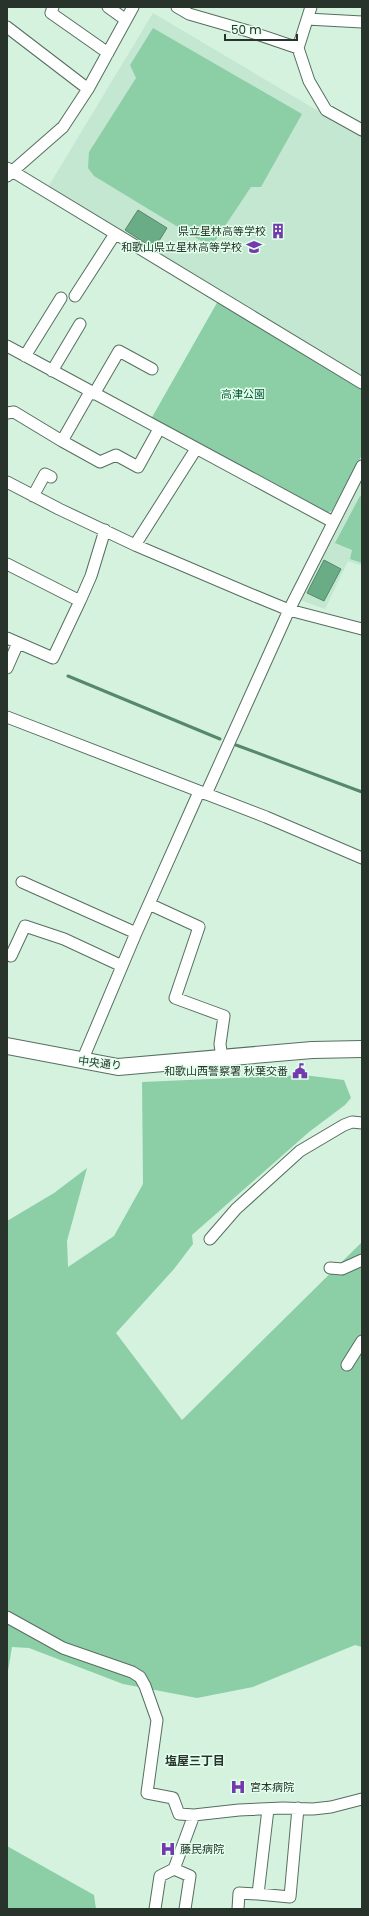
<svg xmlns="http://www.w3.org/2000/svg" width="369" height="1916" font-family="Poppins,'Noto Sans JP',sans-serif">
<rect width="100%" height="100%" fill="#d5f2df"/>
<path fill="#c4e7d1" d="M153,13L362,137V379L48,187Z
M362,478V566L348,561L325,609L300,600Z"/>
<path fill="#8ccfa7" d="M153,28L302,114L261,187H251L211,247L94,176L88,168L89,152L136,78L130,65Z
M218,301L362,388V455L332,511L326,513L151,419Z
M360,496L362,497V563L350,559L352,550L335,543Z
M304,1075L344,1080L351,1098L345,1105L309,1132L192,1235L193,1244L174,1269L116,1333L182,1420L362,1242V1647L355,1645L253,1687L197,1698L123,1684L29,1648L12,1647L7,1677V1221L54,1193L87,1168L67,1241L68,1267L114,1236L143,1184L142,1082Z
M7,1846L94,1895L96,1909H7Z"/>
<path fill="#69ac85" stroke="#56886a" d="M138,210L167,228L154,249L125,230Z
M324,560L341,569L324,601L307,593Z"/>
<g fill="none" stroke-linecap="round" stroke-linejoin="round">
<path stroke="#56886a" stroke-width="3" d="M68,676L220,739
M236,745L362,792"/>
<g stroke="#566f5f" stroke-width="13">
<path id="minor" d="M53,7L51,13L108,53
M108,7L126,20
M177,7L189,14L248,31L298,48
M311,7L298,48L309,81L326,110L362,130
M307,19L362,22
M7,27L88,89
M7,168L362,383
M7,176L63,127L88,89L133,7
M75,296L115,234
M7,346L333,522
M25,356L61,298
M52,371L80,324
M94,394L119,351L152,369
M7,413L14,412L62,441L100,462L116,455L138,467L159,429
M62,441L90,392
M7,482L59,509L135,545L250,594L289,610L362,629
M33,496L45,474L51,477
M135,545L196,449
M7,564L80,601L53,658L7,638
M80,601L91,576L105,530
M7,668L18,643
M7,717L266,817L362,858
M206,794L289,610L362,466
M22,882L136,933
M149,904L199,927L175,998L224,1016L220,1044L222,1058
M11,956L25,926L64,939L122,966
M82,1061L136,933L199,792
M210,1239L236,1209L300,1151L344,1125L352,1122L362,1123
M330,1268L342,1269L362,1260
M347,1365L362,1341
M7,1617L63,1648L132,1672L140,1677L145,1686L157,1720L147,1793L173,1798L179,1814L194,1815L239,1810L283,1808L313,1809L331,1807L362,1799
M174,1869L190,1876L185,1909
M258,1894L290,1897L298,1808
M155,1909L160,1876L174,1869L194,1815
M238,1909L239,1893L258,1894L268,1809"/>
</g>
<g stroke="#566f5f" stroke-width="18">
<path id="highway" d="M7,1046L118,1067L312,1050L362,1049"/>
</g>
<use href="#minor" stroke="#fff" stroke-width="11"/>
<use href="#highway" stroke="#fff" stroke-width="16"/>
</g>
<defs>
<g id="building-bare" transform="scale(1.2)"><path d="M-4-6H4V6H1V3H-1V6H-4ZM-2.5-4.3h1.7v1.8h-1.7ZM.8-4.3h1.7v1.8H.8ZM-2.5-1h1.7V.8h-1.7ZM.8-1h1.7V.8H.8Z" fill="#7439af" stroke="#e2ffec" stroke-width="2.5" paint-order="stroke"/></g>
<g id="school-bare" transform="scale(1.2)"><path d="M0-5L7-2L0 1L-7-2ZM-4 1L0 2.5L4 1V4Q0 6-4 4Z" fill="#7439af" stroke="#e2ffec" stroke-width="2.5" paint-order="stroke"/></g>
<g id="civic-bare" transform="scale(1.2)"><path d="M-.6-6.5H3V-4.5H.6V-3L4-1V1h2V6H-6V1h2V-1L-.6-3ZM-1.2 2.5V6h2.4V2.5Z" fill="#7439af" stroke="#e2ffec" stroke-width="2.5" paint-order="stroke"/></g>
<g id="hospital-bare" transform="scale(1.2)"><path d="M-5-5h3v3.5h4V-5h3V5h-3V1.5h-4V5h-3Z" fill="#7439af" stroke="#e2ffec" stroke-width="2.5" paint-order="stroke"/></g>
</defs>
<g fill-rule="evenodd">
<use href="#building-bare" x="278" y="231"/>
<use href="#school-bare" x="254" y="247"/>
<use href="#civic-bare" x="300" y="1071"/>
<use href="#hospital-bare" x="238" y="1787"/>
<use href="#hospital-bare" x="168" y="1849"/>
</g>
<g text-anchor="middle" stroke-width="3" stroke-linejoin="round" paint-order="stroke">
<g font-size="11" fill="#28332c" stroke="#e2ffec" text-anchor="end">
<text x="266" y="235">県立星林高等学校</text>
<text x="242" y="251">和歌山県立星林高等学校</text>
<text x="288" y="1075">和歌山西警察署 秋葉交番</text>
<text x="250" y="1791" text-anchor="start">宮本病院</text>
<text x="180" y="1853" text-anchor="start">藤民病院</text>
</g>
<g font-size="11" fill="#005733" stroke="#e2ffec">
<text x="243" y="398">高津公園</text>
</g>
<g font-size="11" fill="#28332c" stroke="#e2ffec">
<text transform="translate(100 1063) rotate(7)" y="4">中央通り</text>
</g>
<g font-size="12" font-weight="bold" fill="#28332c" stroke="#e2ffec">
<text x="195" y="1765">塩屋三丁目</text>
</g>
</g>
<rect width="369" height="1916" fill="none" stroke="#28332c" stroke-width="16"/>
<path d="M225 34v6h72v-6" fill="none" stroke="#28332c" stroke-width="2"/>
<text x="231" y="34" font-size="12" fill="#28332c" stroke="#e2ffec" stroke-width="3" paint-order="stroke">50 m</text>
</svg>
